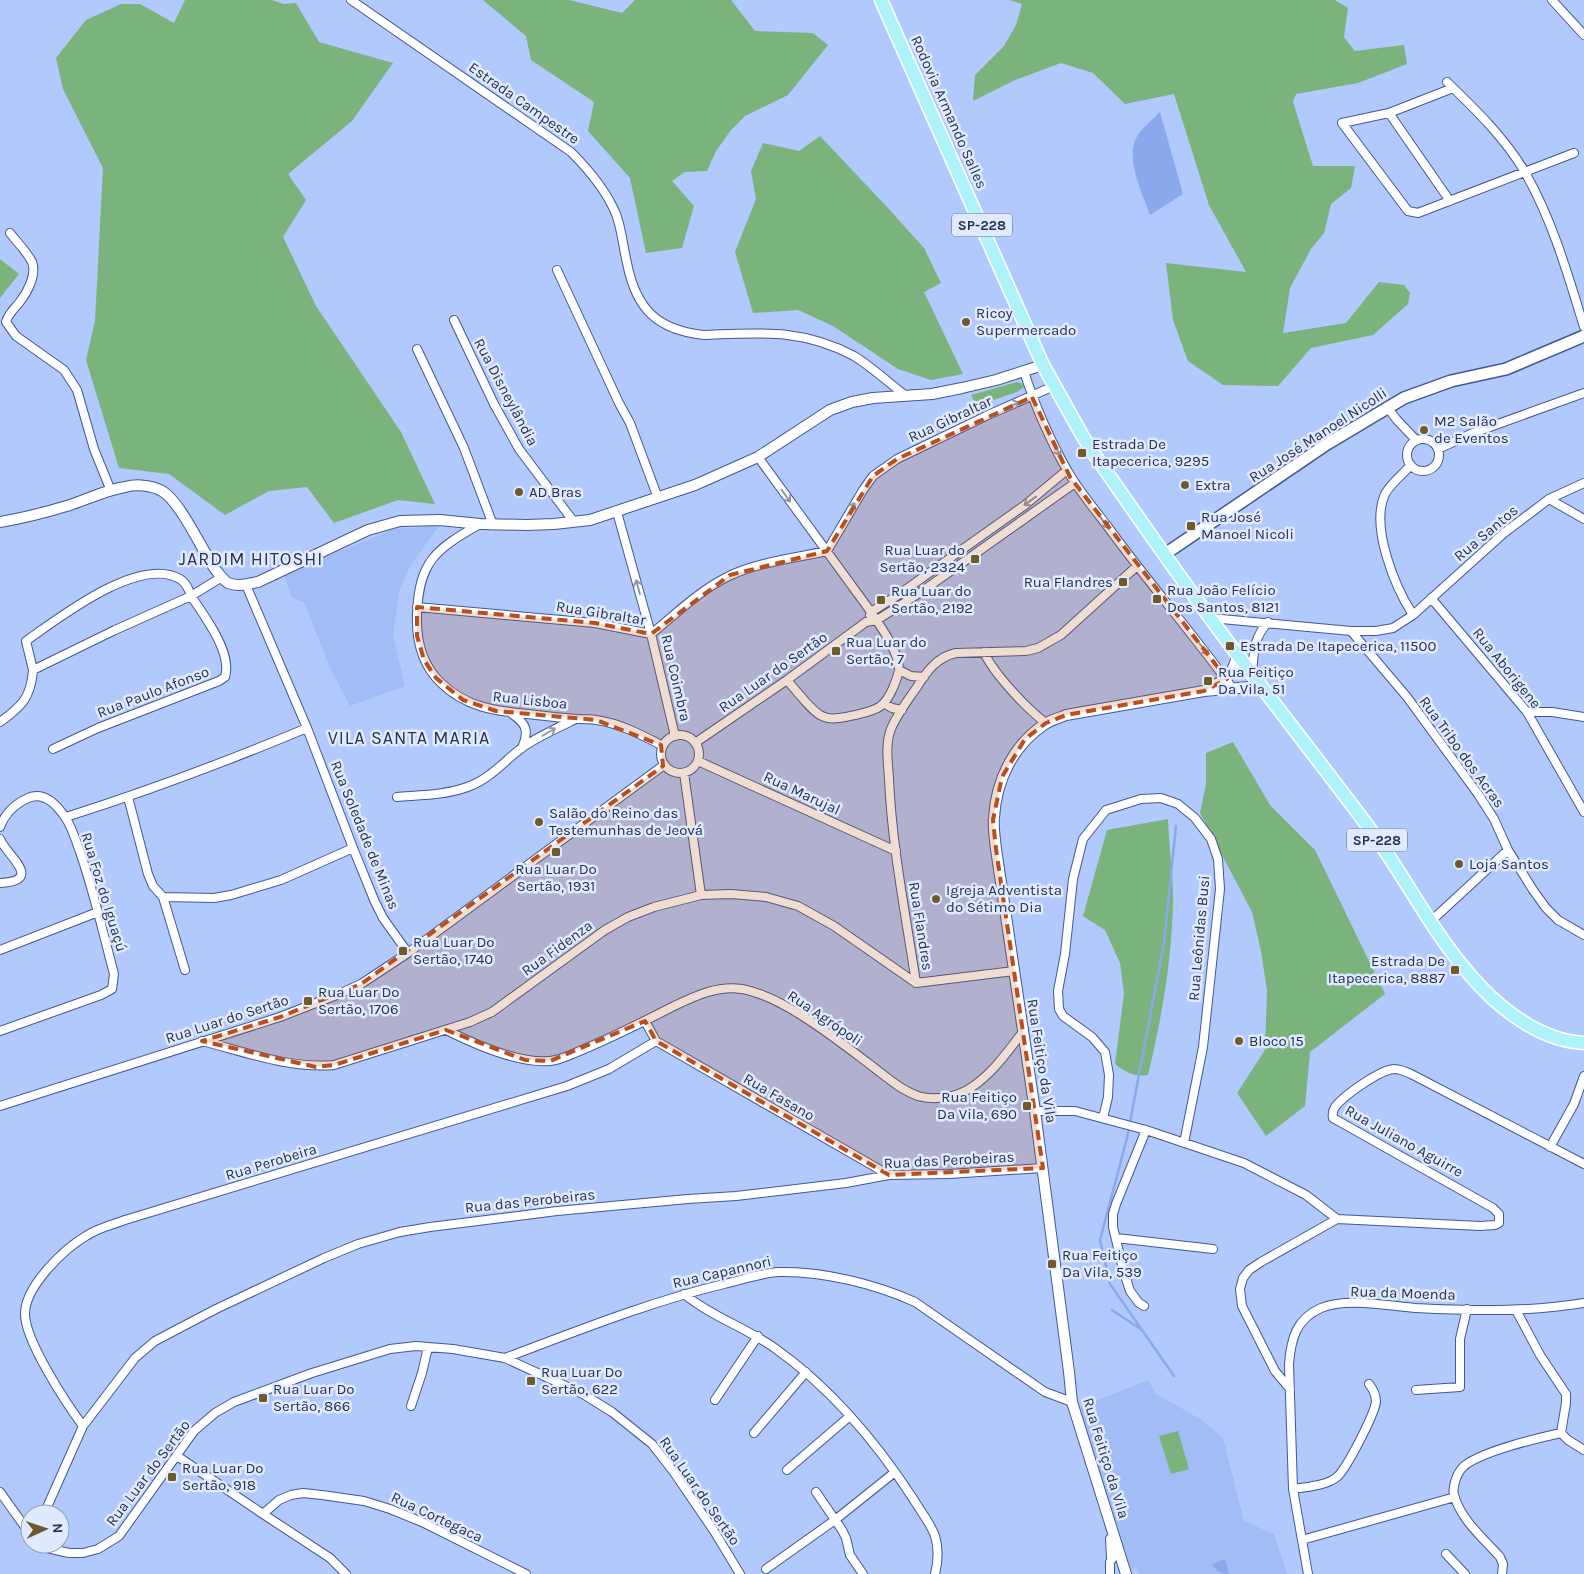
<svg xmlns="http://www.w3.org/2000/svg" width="1584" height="1574" font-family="Karla,sans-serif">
<rect width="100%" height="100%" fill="#b1c9fc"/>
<path fill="#a2bdf5" d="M439,526L411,565L400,588L393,635L405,686L350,706L330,668L304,602L292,598L284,574L394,529Z
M1148,1380L1156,1394L1202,1420L1223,1438L1244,1521L1274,1534L1287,1574H1139L1137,1568L1131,1569L1080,1407Z"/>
<path fill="#7bb37d" d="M185,0H272L284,4L296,3L319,42L393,63L352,121L288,174L306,200L283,237L316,306L401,432L435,504L398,500L334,523L307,487L269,491L225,515L169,474L119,468L86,360L95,321L103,168L63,89L56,58L86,20L121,4H140L174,23Z
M483,0H569L622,13L635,0H731L755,31L813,33L828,45L788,95L745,116L731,130L716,151L707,171L685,172L672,181L694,206L682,248L646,253L630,178L588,131L594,102L531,60L526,36Z
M1009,0H1335L1348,8L1344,37L1355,51L1404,45L1407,64L1358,83L1296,94L1293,102L1313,166H1355L1351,188L1331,204L1324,233L1311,249L1290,288L1283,333L1346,323L1379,282L1404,285L1410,293L1408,304L1373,335L1311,348L1278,386L1223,385L1188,361L1173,320L1166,263L1246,272L1209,205L1174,94L1125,104L1093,73L1061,63L1015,80L973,101L975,75L1004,46L1016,25L1022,4Z
M820,136L888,208L924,248L941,283L924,292L963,374L931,380L898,369L833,326L798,310L753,313L735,252L756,199L751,171L763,143L799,151Z
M0,259L19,274L0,298Z
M1017,382L1021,383L1024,387L1017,392L976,406L971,395Z
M1233,742L1270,805L1315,850L1385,994L1310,1052L1305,1106L1266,1136L1237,1093L1265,1050L1267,991L1261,951L1252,912L1200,813L1206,784V753Z
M1168,819C1169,846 1173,873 1173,900C1172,959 1162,1017 1148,1075C1134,1077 1127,1073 1115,1064L1124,994L1120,963L1105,930L1083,916L1107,830Z
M1178,1431L1189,1469L1171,1474L1159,1436Z"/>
<path fill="#89a9ec" d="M1160,112L1183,194L1150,215C1142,192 1122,153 1140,132C1146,125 1153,119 1160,112Z
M1225,1559L1229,1574C1222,1574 1215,1571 1212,1564Z"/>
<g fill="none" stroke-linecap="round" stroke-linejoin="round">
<path stroke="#89a9ec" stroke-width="2.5" d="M1112,1310L1142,1330L1174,1376
M1142,1330L1110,1284L1100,1240L1127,1138L1164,943L1176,826"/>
<g stroke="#405991" stroke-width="10">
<path id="minor" d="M351,0L571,152C589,170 606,190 616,214C622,230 623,247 627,263C636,309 657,330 704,335C760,333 802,328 854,356C872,367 889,383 906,396
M1552,0L1584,35
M1447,82C1476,110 1506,139 1526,174C1553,222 1568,275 1584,327
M1453,88L1389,113L1342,123L1408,211L1418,213L1574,153
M1389,113L1450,201
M10,233C17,242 27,252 32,262C37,275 27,293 19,303C14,309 8,314 6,322L16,336L64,370L77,390L94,449L111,491
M557,270L619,403L630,423L658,498
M454,320L494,404L519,449L574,522
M417,349L464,448L493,525
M1024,371C1034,404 1052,445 1070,475C1081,493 1095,510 1108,527C1148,582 1193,634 1233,689
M1387,407L1397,420L1416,440
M1407 455a16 16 0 1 1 32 0a16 16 0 1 1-32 0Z
M1438,449L1473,433L1584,393
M758,457L871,612C881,627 899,652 899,670C898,676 895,683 893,688C884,709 876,710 855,715C845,717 832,721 822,716C812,712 795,689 787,680
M1411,465C1403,474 1391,483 1385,494C1370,527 1395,587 1413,615
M1549,499L1584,519
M617,512L651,634L675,736
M480,524C436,549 419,561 417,614C416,640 421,664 441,683C466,707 494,711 528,714C544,716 560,718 577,719C583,719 590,719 596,720C619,723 642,735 663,746
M246,585L307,728L353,848L375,902L383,918L408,953
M1431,598L1527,712L1584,812
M417,607L595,623L651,634C676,614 700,590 729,576C758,562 795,558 827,551L863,490L873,476L897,459L988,415L1054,386
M870,615L871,612L898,595L1025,505L1067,470
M1211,618L1351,631H1376L1393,628L1413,615L1504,533L1549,499L1584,483
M1351,631L1407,697L1478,794L1494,819L1508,850L1533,890L1546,908L1558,920L1584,935
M984,652C993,673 1027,709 1046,723
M33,670L26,641C59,618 139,555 180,579C188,584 188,590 192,597C196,604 201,610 205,617C215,632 231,658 225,677L219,681L98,728L53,749
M899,670L911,676L924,677
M1252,673C1254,652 1253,639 1268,622
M885,704L892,708L902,710
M1527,712H1552L1584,717
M512,714C527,724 529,731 522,748
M0,722C21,707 31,698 33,670L115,630L191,596L222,577
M661 754a19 19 0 1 1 38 0a19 19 0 1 1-38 0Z
M695,743L787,680L866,622L877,620L921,592L1075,483
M698,761L896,851
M684,773L701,895
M128,797L148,874L153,886L163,897L185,970
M397,797C421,795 448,795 470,786C491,778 505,760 523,747C539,736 557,728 574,720
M66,817C148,791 228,761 307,728
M0,827C5,813 15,804 28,798C44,791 57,805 65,817C72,827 76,841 80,852C94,892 103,933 114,974L112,989L101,995L0,1031
M0,839C6,855 45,881 0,883
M163,897L214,898L231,895L281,880L353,848
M1430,922L1508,850
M0,950L98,912
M1014,971L916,983C906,916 892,847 889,779C888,763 885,744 891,729C897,714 908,700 917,687C927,671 937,657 956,653L1026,651L1038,648L1061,635L1137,566
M446,1030C474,1044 519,1064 550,1061C561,1060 572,1054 582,1050C613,1037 643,1022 674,1006C695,996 718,985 742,989C782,996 835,1038 868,1063C884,1075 899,1089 918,1096C934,1101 958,1097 972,1087C994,1072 1007,1052 1023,1032
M202,1041C245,1052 290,1069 334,1065L470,1022L492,1012L605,930L628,917L654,907L701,895L731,894L766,897L798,906L834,926L916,983
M656,1041L889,1175
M0,1106L280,1017L339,994L361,984L408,953L664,765
M1035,1111H1075L1146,1130L1244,1163L1306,1195L1337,1219
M1103,1118L1108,1097L1109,1075L1105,1052L1092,1037L1063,1016L1059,1009L1058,991L1065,954L1073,879L1083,839L1106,810L1141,799L1161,798L1178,804L1195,818L1211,839L1218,859L1220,889L1203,1047L1184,1143
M1550,1147L1574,1104L1584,1076
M1337,1219L1480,1226L1495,1225L1499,1223V1214L1493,1208L1333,1118C1332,1113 1333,1110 1335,1107C1344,1095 1380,1070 1394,1069C1401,1069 1407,1072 1413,1075L1584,1164
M1116,1238L1213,1249
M684,1294C712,1317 747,1328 776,1349C832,1389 877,1443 914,1500C921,1512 931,1524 935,1536C939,1549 938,1562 935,1574
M1144,1306L1139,1303L1130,1291L1123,1269L1113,1227V1214L1116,1204L1146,1130
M1516,1310L1540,1355L1566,1394V1403L1561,1433
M505,1358C577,1331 649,1302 724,1284C742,1280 761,1273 779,1272C823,1271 875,1284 915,1302L1045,1392L1072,1402
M1290,1389L1275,1371L1242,1306L1240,1289L1243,1278L1249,1270L1261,1262L1337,1219
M1416,1390L1460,1387V1339L1467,1309
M715,1400L758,1336
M411,1406L422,1373L428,1347
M83,1426C66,1403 26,1342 25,1315C24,1287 64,1249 86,1236C98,1228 112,1225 125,1220L567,1086L609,1069L656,1041L645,1021
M754,1433L806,1372
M177,1456L263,1514L279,1500L291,1495L303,1493L322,1495L364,1501L390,1509L422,1522L526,1574
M787,1470L850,1416
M1293,1489C1306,1487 1326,1486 1337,1477C1347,1468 1374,1415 1376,1402C1376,1395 1373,1389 1369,1384
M0,1492L30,1534
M816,1492L842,1530L846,1538L850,1555L863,1574
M44,1514L83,1426L135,1358L155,1341L216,1309L324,1258L358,1244L400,1232L430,1227L557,1211L688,1199L736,1196L846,1183L889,1175L949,1174L1043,1168
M263,1514L330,1558L346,1574
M1302,1540L1455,1497
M42,1544L47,1548L69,1553H83L98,1549L119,1536L194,1431L215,1413L234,1402L312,1373L390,1349L416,1346L453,1349L505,1358L583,1394L612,1412L652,1444L673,1471L714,1531L740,1574
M1446,1554L1465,1574
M766,1569L835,1520L895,1472
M1110,1574V1562L1115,1555
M1308,1574L1293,1489L1289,1364C1291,1339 1296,1319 1321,1308C1346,1297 1390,1306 1416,1308C1472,1311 1529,1312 1584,1303
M1502,1574L1503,1564L1500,1557C1484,1539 1461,1520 1454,1495C1452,1487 1457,1473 1463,1467C1479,1452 1538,1438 1561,1433L1568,1440L1584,1450"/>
</g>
<g stroke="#405991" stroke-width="12">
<path id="tertiary" d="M0,522C24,518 47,512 70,505C88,499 106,490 125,487C136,484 151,485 162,491C180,501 202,550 215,569C219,574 223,580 228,583C238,587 249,584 258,582L368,530L400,521L440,520L480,524L527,525L554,524L590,520L695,485L758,457L830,410L852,402L873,398L932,394L962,388L996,380L1043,365
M1207,689C1228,678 1231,678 1238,654
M1111,1539L1112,1557
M1126,1574L1072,1402L1069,1372L1035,1111L996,849C995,839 993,828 994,818C996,781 1013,745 1045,724C1051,720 1059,718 1066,715L1204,691L1261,686"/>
</g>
<g stroke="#405991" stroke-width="14">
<path id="secondary" d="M1165,554L1327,444L1404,398L1451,381L1506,369L1584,336"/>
</g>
<g stroke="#fff" stroke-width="15">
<path id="primary" d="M881,0L1043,365L1082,435L1094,454C1129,504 1164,555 1200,604C1255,680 1314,754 1370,829C1411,885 1440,949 1491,997C1517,1021 1549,1041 1584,1043"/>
</g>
<use href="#minor" stroke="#fff" stroke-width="8"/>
<use href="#tertiary" stroke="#fff" stroke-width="10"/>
<use href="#secondary" stroke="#fff" stroke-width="11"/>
<use href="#primary" stroke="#aff3fa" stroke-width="12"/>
</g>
<defs><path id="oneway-shaft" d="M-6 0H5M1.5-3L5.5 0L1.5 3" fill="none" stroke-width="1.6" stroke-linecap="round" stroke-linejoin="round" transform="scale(1.25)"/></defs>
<g stroke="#9398a6">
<use href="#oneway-shaft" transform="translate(1013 405) rotate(-23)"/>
<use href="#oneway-shaft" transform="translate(1057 449) rotate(64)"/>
<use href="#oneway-shaft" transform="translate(786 496) rotate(54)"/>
<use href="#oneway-shaft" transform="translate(1030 501) rotate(144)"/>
<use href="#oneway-shaft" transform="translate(851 509) rotate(-60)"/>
<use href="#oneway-shaft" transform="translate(1104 522) rotate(54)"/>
<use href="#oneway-shaft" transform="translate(638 587) rotate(-105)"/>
<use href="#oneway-shaft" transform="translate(1204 649) rotate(51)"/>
<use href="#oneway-shaft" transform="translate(549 732) rotate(-30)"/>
</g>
<path fill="#b84f1c" fill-opacity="0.2" stroke="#b84f1c" stroke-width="4" stroke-dasharray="10 6" stroke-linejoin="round" d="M1032,397L1070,477L1227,679L1204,691L1066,715L1046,723L1025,739L1002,777L993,820L996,849L1043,1168L889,1175L656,1041L645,1021L550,1061L525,1060L446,1030L334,1065L316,1067L202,1041L280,1017L361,984L663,766L661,745L596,720L496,711L463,700L436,678L424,660L417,636V607L595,623L651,634L730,575L827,551L873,476L897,459Z"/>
<g fill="#705a2a" stroke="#e0eafe" stroke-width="2">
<circle cx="966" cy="322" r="5"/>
<circle cx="1424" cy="430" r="5"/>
<rect x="1077" y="448" width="10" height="10" rx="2.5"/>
<circle cx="1185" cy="485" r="5"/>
<circle cx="519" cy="492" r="5"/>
<rect x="1186" y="521" width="10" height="10" rx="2.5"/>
<rect x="970" y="554" width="10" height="10" rx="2.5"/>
<rect x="1118" y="577" width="10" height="10" rx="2.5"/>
<rect x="1152" y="594" width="10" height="10" rx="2.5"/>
<rect x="876" y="595" width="10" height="10" rx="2.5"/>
<rect x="1225" y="641" width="10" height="10" rx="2.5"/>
<rect x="831" y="646" width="10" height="10" rx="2.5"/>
<rect x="1203" y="676" width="10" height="10" rx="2.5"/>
<circle cx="539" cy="822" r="5"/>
<rect x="551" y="847" width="10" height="10" rx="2.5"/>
<circle cx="1459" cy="864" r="5"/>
<circle cx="936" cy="899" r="5"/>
<rect x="398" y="946" width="10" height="10" rx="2.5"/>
<rect x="1450" y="965" width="10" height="10" rx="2.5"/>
<rect x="303" y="996" width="10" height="10" rx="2.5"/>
<circle cx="1239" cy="1041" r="5"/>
<rect x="1022" y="1101" width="10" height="10" rx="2.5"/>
<rect x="1047" y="1259" width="10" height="10" rx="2.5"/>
<rect x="526" y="1376" width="10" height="10" rx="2.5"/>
<rect x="258" y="1393" width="10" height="10" rx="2.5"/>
<rect x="167" y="1472" width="10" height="10" rx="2.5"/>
</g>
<g text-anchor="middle" stroke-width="5" stroke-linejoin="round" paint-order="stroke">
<g fill="#e0eafe" stroke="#5e6981" stroke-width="1">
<rect x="952" y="213.5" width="60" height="23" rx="4"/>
<rect x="1347" y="828.5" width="60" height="23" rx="4"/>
</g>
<g font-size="14" font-weight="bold" fill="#27324c">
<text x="982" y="230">SP-228</text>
<text x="1377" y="845">SP-228</text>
</g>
<g font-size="15" fill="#27324c" stroke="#e0eafe">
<text transform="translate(524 103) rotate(35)" y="5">Estrada Campestre</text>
<text transform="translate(949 112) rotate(66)" y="5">Rodovia Armando Salles</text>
<text transform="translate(506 392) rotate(62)" y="5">Rua Disneylândia</text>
<text transform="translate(950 419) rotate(-25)" y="5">Rua Gibraltar</text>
<text transform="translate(1318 435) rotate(-33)" y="5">Rua José Manoel Nicolli</text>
<text transform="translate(1486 533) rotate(-40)" y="5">Rua Santos</text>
<text transform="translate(601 613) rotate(9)" y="5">Rua Gibraltar</text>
<text transform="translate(1507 668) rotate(51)" y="5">Rua Aborigene</text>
<text transform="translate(773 672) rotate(-35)" y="5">Rua Luar do Sertão</text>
<text transform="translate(676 678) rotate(77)" y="5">Rua Coimbra</text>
<text transform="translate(153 692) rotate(-21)" y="5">Rua Paulo Afonso</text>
<text transform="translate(530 700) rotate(6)" y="5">Rua Lisboa</text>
<text transform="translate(1462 752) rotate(54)" y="5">Rua Tribo dos Acras</text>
<text transform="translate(802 793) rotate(25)" y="5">Rua Marujal</text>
<text transform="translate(365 835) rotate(68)" y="5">Rua Soledade de Minas</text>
<text transform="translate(104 892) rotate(73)" y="5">Rua Foz do Iguaçú</text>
<text transform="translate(921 926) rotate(81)" y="5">Rua Flandres</text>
<text transform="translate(1199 938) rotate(-85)" y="5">Rua Leônidas Busi</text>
<text transform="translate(557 948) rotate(-36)" y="5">Rua Fidenza</text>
<text transform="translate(825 1018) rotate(34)" y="5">Rua Agrópoli</text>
<text transform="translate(227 1019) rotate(-18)" y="5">Rua Luar do Sertão</text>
<text transform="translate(1042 1061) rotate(81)" y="5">Rua Feitiço da Vila</text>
<text transform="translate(779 1097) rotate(30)" y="5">Rua Fasano</text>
<text transform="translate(1404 1141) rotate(29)" y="5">Rua Juliano Aguirre</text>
<text transform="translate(949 1160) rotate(-3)" y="5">Rua das Perobeiras</text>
<text transform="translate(271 1162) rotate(-17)" y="5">Rua Perobeira</text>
<text transform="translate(530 1201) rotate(-6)" y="5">Rua das Perobeiras</text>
<text transform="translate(722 1272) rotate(-13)" y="5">Rua Capannori</text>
<text transform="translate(1403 1293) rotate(2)" y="5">Rua da Moenda</text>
<text transform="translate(1106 1458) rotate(73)" y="5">Rua Feitiço da Vila</text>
<text transform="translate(148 1473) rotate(-53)" y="5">Rua Luar do Sertão</text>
<text transform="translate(700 1491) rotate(55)" y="5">Rua Luar do Sertão</text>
<text transform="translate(437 1517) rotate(25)" y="5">Rua Cortegaca</text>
</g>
<g font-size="15" fill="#27324c" stroke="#e0eafe" text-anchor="start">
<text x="976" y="318">Ricoy<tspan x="976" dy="17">Supermercado</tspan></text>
<text x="1434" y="426">M2 Salão<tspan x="1434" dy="17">de Eventos</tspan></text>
<text x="1092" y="449">Estrada De<tspan x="1092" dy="17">Itapecerica, 9295</tspan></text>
<text x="1195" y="490">Extra</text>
<text x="529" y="497">AD Bras</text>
<text x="1201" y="522">Rua José<tspan x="1201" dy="17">Manoel Nicoli</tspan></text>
<text x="965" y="555" text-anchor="end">Rua Luar do<tspan x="965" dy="17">Sertão, 2324</tspan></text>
<text x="1113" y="587" text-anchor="end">Rua Flandres</text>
<text x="1167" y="595">Rua João Felício<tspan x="1167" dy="17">Dos Santos, 8121</tspan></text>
<text x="891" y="596">Rua Luar do<tspan x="891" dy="17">Sertão, 2192</tspan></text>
<text x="846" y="647">Rua Luar do<tspan x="846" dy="17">Sertão, 7</tspan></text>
<text x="1240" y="651">Estrada De Itapecerica, 11500</text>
<text x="1218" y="677">Rua Feitiço<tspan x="1218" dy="17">Da Vila, 51</tspan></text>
<text x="549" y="818">Salão do Reino das<tspan x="549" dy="17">Testemunhas de Jeová</tspan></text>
<text x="1469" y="869">Loja Santos</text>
<text x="556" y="874" text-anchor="middle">Rua Luar Do<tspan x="556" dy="17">Sertão, 1931</tspan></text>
<text x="946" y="895">Igreja Adventista<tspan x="946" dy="17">do Sétimo Dia</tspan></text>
<text x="413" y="947">Rua Luar Do<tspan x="413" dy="17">Sertão, 1740</tspan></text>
<text x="1445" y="966" text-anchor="end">Estrada De<tspan x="1445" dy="17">Itapecerica, 8887</tspan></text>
<text x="318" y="997">Rua Luar Do<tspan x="318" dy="17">Sertão, 1706</tspan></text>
<text x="1249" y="1046">Bloco 15</text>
<text x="1017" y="1102" text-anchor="end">Rua Feitiço<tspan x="1017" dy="17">Da Vila, 690</tspan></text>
<text x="1062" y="1260">Rua Feitiço<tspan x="1062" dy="17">Da Vila, 539</tspan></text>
<text x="541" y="1377">Rua Luar Do<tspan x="541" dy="17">Sertão, 622</tspan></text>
<text x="273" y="1394">Rua Luar Do<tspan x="273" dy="17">Sertão, 866</tspan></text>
<text x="182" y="1473">Rua Luar Do<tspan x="182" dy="17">Sertão, 918</tspan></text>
</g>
<g font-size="18" letter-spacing="1" fill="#27324c" stroke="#e0eafe">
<text x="251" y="565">JARDIM HITOSHI</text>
<text x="409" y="744">VILA SANTA MARIA</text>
</g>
</g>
<g transform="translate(45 1529) rotate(87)"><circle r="24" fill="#e0eafe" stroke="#96a0b7"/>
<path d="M0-4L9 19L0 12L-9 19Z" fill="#705a2a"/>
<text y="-8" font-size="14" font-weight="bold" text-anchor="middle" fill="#27324c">N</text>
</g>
</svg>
